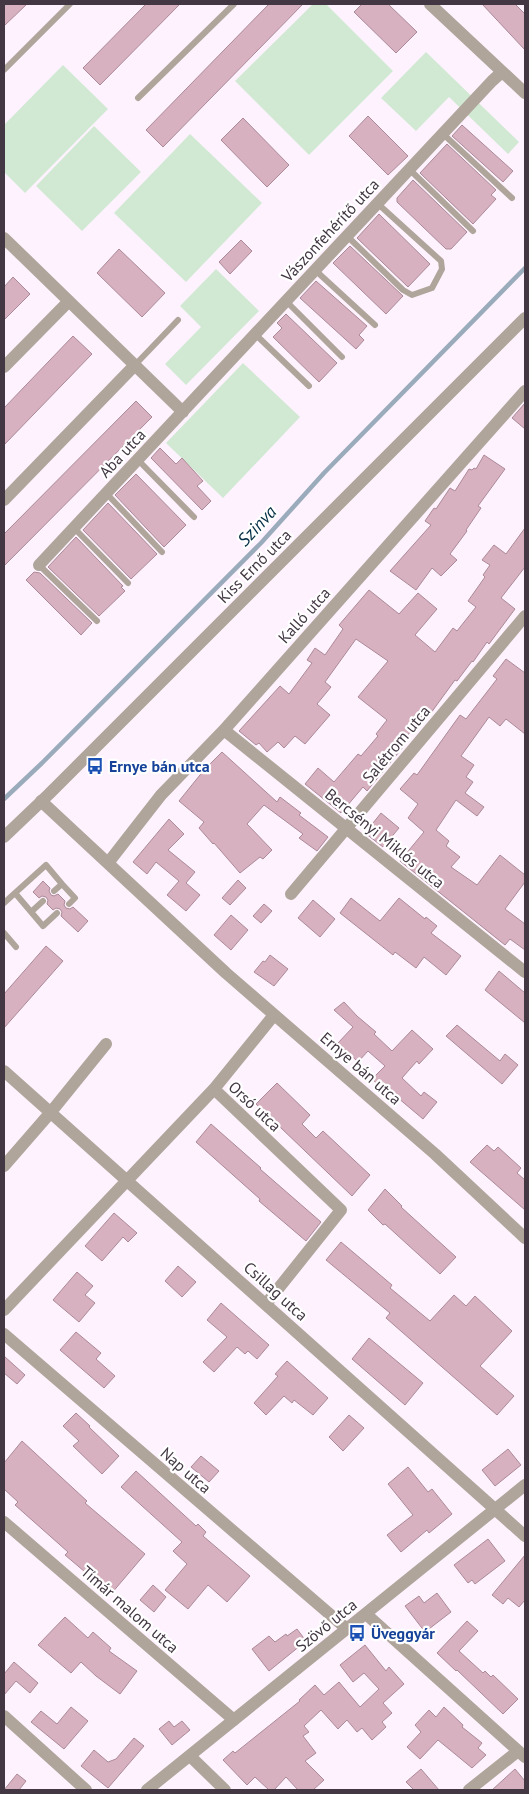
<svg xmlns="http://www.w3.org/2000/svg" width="529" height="1794" font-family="'PT Sans',sans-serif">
<rect width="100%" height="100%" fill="#fef2fe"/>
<path fill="#d1e9d3" d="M313,4H326L393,71L309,155L235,81Z
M426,52L519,142L508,154L449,97L416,131L381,98Z
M63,65L108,109L25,193L4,172V125Z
M94,126L141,172L82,231L36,186Z
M190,134L262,203L186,282L114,213Z
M216,269L259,311L186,385L165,364L201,327L180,306Z
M243,363L300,417L223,498L166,443Z"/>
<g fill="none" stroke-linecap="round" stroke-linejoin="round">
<path stroke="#9aabbc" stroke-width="4.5" d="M4,799L42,763L261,543L324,473L525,268"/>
</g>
<path fill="#d7b1c0" stroke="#ad8997" d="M4,4H27L4,26Z
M146,4H180L100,85L83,68Z
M269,4H303L163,147L146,130Z
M362,4H388L417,32L396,53L354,12Z
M482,4H515L525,14V50Z
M368,116L408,156L388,175L349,136Z
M243,118L289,165L267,187L221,140Z
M462,125L513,171L503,182L452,136Z
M447,144L496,190L491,195L496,199L473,224L420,173Z
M413,180L467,232L451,249H446L397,202V198Z
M379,214L430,264L408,287L357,238Z
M241,240L252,251L230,274L219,262Z
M350,246L403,296L386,314L333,263Z
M119,249L165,293L142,317L97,273Z
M13,277L30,294L4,320V287Z
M316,281L367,326L359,335L364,340L356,349L300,298Z
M286,314L337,363L319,382L273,337L282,328L277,323Z
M73,336L92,354L4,445V408Z
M136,401L152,417L4,566V534Z
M525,403V429L512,418Z
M160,448L176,464L182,458L203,481L197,486L211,501L202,510L151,458Z
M484,455L505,469L478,506L481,508L466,530L467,531L450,554L457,560L441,576L432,568L416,590L390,571L431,525L425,521L434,508L436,509L450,488L455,491L469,469L472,470L474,468L476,469Z
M136,474L186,525L164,547L115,495Z
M108,503L157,554L131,579L83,530Z
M525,528V567L501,598L515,609L489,644L487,642L473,662L472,661L457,681L455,680L428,717L424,714L401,744L404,746L367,791L363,787L341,813L305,784L318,768L334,782L358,754L361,756L378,736L376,734L387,720L358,697L388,661L356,639L325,682L331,687L317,704L330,715L305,744L295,736L284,748L278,742L267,752L259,743L256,745L239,731L280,686L289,694L312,663L307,660L315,648L325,655L343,629L339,625L369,590L399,614L418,593L437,609L415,635L435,652L453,628L457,631L476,607L468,601L485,577L483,575L490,565L482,560L494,545L506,554Z
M76,537L123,586L121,587L125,591L99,616L48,567Z
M34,572L40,573L92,623L81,635L26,580Z
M506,659L525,673V734L506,719L500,726L489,717L461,756L474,765L466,777L473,782L465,793L484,807L477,816L456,800L436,830L449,841L446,846L460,857L451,867L477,885L500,855L525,875V882L505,909L525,924V950L510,939L505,945L400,861L424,832L408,818L418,804L400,789L414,773L417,775L460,715L466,719L497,679L493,676Z
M222,752L277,802L280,797L301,813L299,815L328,837L317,851L299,838L303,834L264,805L247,824L272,850L263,859L260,857L240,873L214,843L213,844L199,828L204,822L179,801L204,770Z
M381,813L399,828L383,847L365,833Z
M169,819L184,834L168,850L195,872L186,883L200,895L186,911L167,895L179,881L156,862L147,874L133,862Z
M238,880L246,888L230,905L222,898Z
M43,881L50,888L49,891L51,895L54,896L58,894L65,901L64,905L66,908L70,909L73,907L88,921L78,932L61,916L62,912L60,909L56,908L53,910L47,904L48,900L46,897L42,896L39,898L33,892Z
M351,898L380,921L399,898L425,919L426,917L437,926L431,933L461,956L446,975L424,957L416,968L395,952L393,955L340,913Z
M313,900L335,919L320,937L298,918Z
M264,904L272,911L261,923L253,916Z
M231,915L248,930L231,950L214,935Z
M46,946L63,961L4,1028V994Z
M270,955L288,969L274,986L254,972L263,961L265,962Z
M499,971L525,993V1023L485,990Z
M344,1002L357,1016L376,1032L374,1034L392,1051L412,1030L433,1049L419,1064L417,1061L402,1078L421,1096L424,1092L437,1102L423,1119L391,1092L389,1095L372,1079L385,1066L368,1051L358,1062L338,1043L353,1027L334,1010Z
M457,1025L500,1061L505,1054L518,1065L502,1084L446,1036Z
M277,1083L310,1115L302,1124L316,1138L323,1131L370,1175L352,1196L256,1104Z
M211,1124L261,1168L260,1169L321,1222L306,1241L259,1201L260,1199L196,1142Z
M487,1145L494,1151L498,1147L521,1168L517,1173L525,1180V1210L470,1162Z
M385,1189L402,1206L401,1207L456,1257L440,1274L385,1224L383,1225L368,1210Z
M114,1213L137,1233L128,1242L123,1237L102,1261L85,1246Z
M341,1242L392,1285L390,1288L430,1321L454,1295L466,1306L475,1296L512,1331L480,1366L514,1396L497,1415L386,1318L390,1313L326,1260Z
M178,1266L196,1282L182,1297L165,1281Z
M77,1272L93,1286L85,1295L95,1303L79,1322L53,1300Z
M221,1303L269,1345L257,1359L248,1351L245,1354L237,1347L214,1372L203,1362L227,1337L207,1320Z
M76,1332L101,1353L96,1359L115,1376L104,1388L60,1350Z
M369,1338L423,1383L405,1405L352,1359Z
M4,1356L25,1375L17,1384L4,1373Z
M287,1361L328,1398L313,1415L294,1400L292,1403L284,1396L266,1415L254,1403L278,1376L275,1374Z
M76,1413L90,1426L89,1427L119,1456L102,1474L73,1446L79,1441L63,1426Z
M349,1415L364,1428L343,1451L329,1437Z
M22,1441L87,1501L85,1503L145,1554L111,1594L65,1555L68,1552L15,1505L18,1502L4,1489V1463Z
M508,1449L521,1465L495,1486L482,1470Z
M201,1456L219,1471L209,1482L191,1467Z
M408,1467L428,1492L432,1489L452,1514L429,1533L427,1530L401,1552L387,1535L413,1515L388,1484Z
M136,1471L196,1526L198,1524L206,1532L203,1536L250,1576L227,1602L208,1585L188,1609L165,1590L187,1564L173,1551L182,1542L121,1487Z
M488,1539L505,1561L475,1584L472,1580L468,1583L454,1565Z
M525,1555V1600L519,1607L508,1598L503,1604L492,1595Z
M153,1585L166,1597L154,1612L140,1600Z
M437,1593L451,1612L425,1632L405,1606L419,1596L424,1603Z
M65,1617L88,1638L93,1632L111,1648L109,1651L137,1671L120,1694L96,1676L81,1662L71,1673L38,1645Z
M467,1621L478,1631L459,1651L483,1673L485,1671L491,1677L493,1675L518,1699L503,1714L457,1670L456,1671L437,1653Z
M297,1629L306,1641L269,1671L252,1649L269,1636L275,1642L286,1634L287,1636Z
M365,1645L386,1671L389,1667L404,1684L383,1703L392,1713L382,1722L386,1727L372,1740L362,1728L357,1732L347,1720L338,1729L321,1710L304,1726L309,1732L303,1736L316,1753L305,1761L324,1780L313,1790H298L286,1777L274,1790H269L255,1777L247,1785L223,1760L233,1751L235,1753L300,1701L299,1700L315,1685L324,1695L339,1682L360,1707L379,1689L364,1673L353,1682L340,1665Z
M14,1662L38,1683L30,1693L16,1681L4,1695V1674Z
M71,1707L88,1721L64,1749L31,1722L41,1711L57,1724Z
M444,1707L463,1725L462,1727L482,1743L478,1748L486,1755L472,1768L438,1740L420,1759L407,1747L421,1732L415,1725L429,1710L436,1717Z
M169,1721L174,1727L182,1721L190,1730L172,1745L159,1729Z
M134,1738L144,1746L108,1788L81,1766L94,1750L108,1762L116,1759Z
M421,1769L439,1790H414L406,1782Z
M515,1769L525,1781V1790H492Z
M17,1774L26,1781L19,1790H4Z"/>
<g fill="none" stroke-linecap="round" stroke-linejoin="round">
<path stroke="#afa59b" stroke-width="6" d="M4,70L70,4
M138,98L234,4
M442,133L512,198
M409,169L473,231
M347,236L403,290L412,295L432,288L442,269L441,261L377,203
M315,270L375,325
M286,301L342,357
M255,334L309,386
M135,365L178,320
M138,460L194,517
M106,493L162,552
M74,528L128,583
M39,565L97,621
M62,884L75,898L69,904
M15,893L46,865L62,884L54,891
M4,903L15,893L43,926L57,913
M31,912L43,901
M4,933L16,947"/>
<path stroke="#afa59b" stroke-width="12" d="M4,238L183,412
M4,367L69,301
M4,500L135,365
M39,565L492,81L502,72
M224,730L525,972
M41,801L226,973L435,1154L525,1238
M108,863L161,795L224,730L525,391
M291,894L525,616
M4,1071L525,1536
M214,1089L274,1015
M4,1166L51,1112L106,1044
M4,1310L214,1089L341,1210L266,1304
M4,1334L347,1629
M4,1522L234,1720
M366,1614L525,1757
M4,1716L86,1790
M190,1756L225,1790
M147,1790L525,1485
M469,1790L518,1751"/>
<path stroke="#afa59b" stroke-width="12" d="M430,4L525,93
M4,837L49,794L525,318"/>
</g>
<defs>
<g id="bus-bare" transform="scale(1.35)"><path d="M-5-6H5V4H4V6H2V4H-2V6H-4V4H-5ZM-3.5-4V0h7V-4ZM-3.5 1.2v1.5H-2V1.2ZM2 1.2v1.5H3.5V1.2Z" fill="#1a4fb4" stroke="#fff" stroke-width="2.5" paint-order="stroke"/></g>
</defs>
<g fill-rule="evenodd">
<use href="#bus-bare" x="95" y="766"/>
<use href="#bus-bare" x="357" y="1633"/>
</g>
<g text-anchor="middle" stroke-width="4.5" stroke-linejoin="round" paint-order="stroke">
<g font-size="16" fill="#423743" stroke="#fff">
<text transform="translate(330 230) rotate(-47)" y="6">Vászonfehérítő utca</text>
<text transform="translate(122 453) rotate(-47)" y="6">Aba utca</text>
<text transform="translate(254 566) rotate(-45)" y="6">Kiss Ernő utca</text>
<text transform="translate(304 615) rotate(-48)" y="6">Kalló utca</text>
<text transform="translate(396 744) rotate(-50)" y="6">Salétrom utca</text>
<text transform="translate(385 838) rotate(39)" y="6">Bercsényi Miklós utca</text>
<text transform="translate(361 1068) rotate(41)" y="6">Ernye bán utca</text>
<text transform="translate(255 1106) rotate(43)" y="6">Orsó utca</text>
<text transform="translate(276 1291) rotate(42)" y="6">Csillag utca</text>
<text transform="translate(186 1470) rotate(41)" y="6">Nap utca</text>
<text transform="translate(130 1609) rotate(41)" y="6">Tímár malom utca</text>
<text transform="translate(326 1625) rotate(-39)" y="6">Szövő utca</text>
</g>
<g font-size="16" font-weight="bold" fill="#164399" stroke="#fff" text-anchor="start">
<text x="109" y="772">Ernye bán utca</text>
<text x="371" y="1639">Üveggyár</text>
</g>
<g font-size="18" font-style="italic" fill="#052f44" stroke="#fff">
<text transform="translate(257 526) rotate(-47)" y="6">Szinva</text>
</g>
</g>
<rect width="529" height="1794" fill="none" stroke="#423743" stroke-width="10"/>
</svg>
